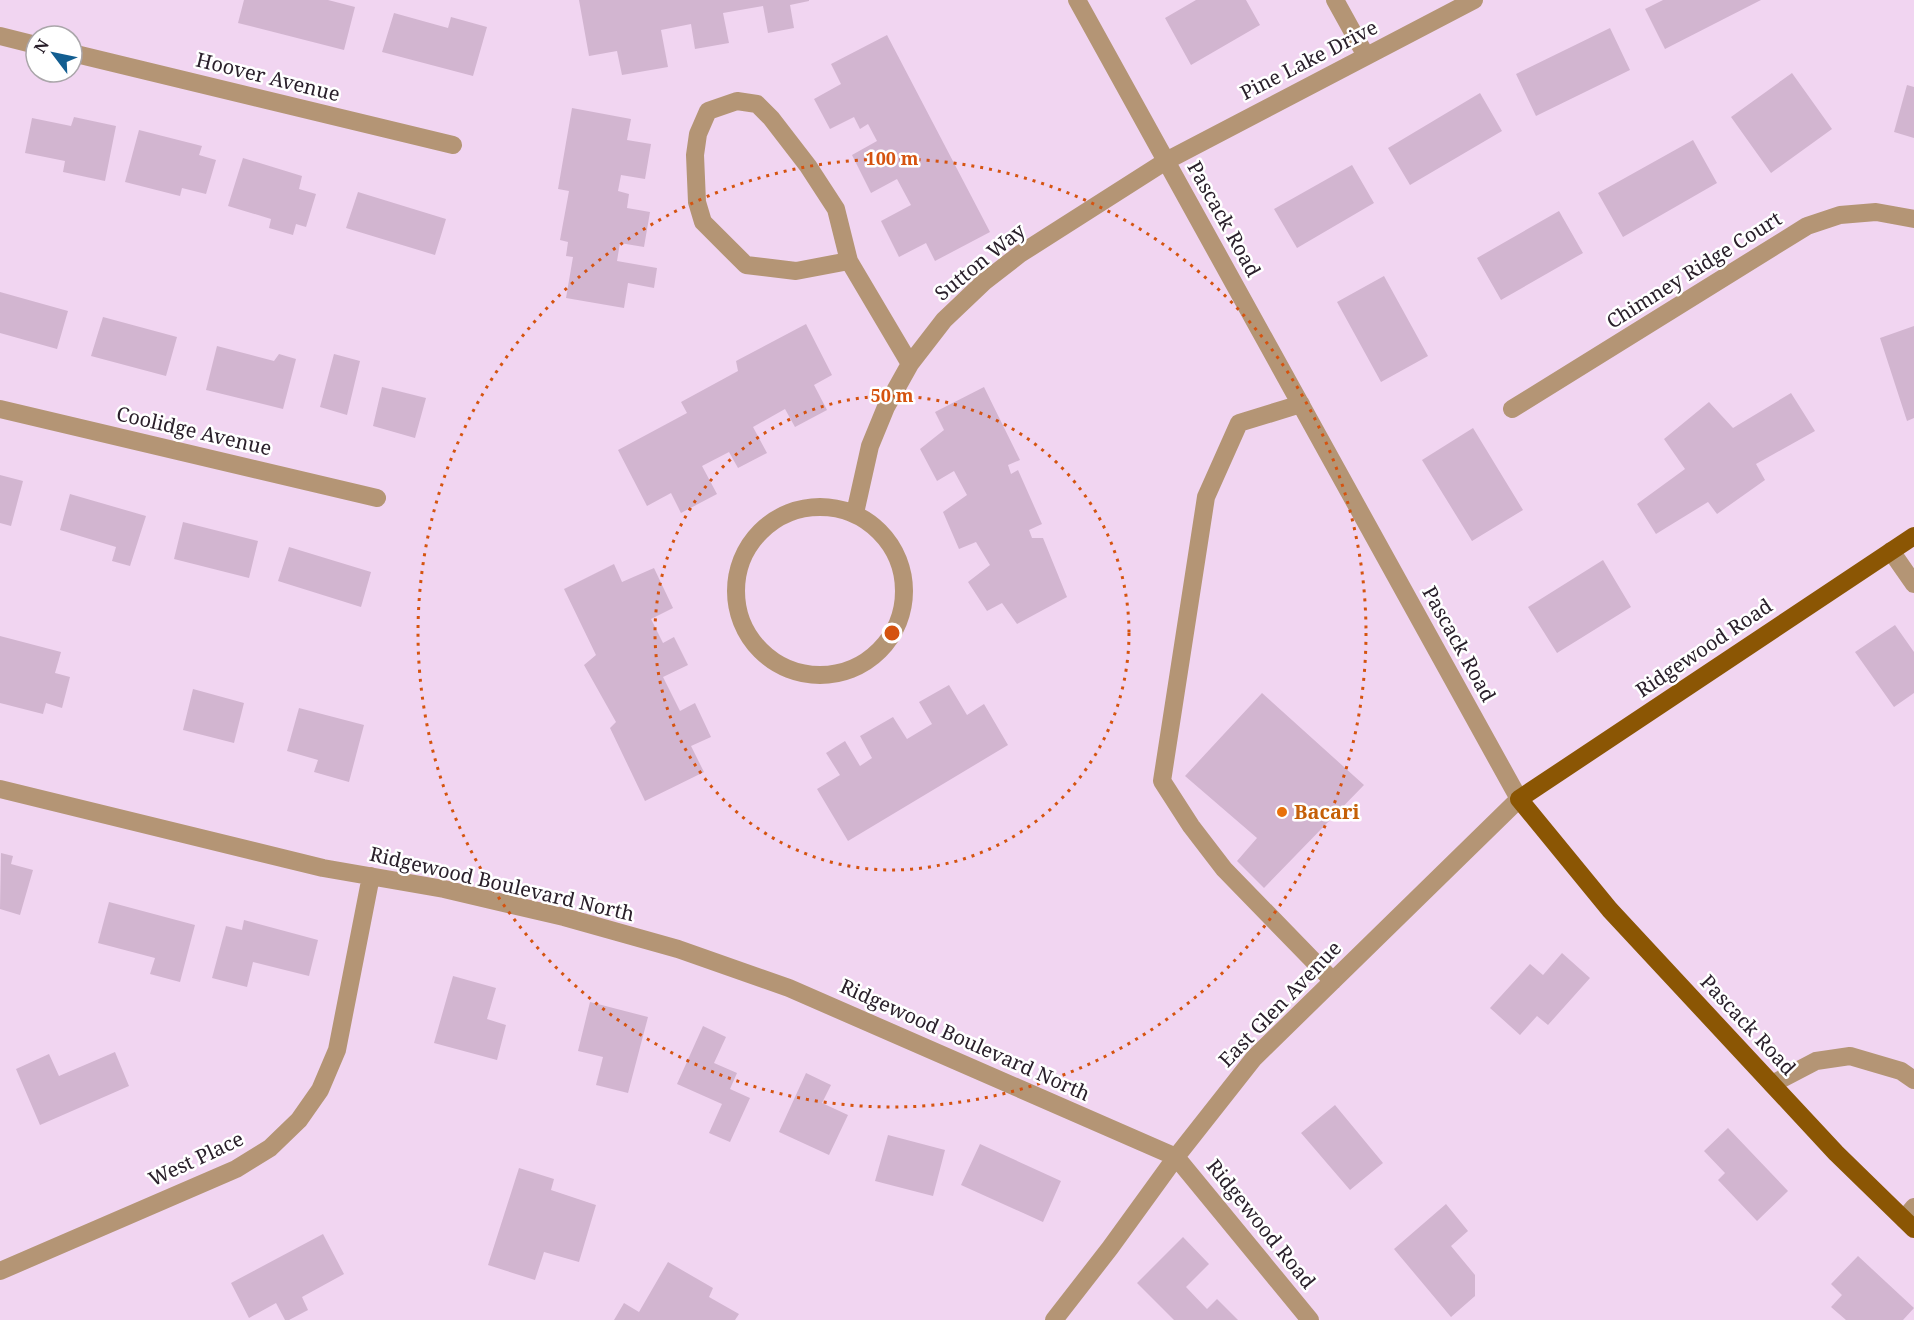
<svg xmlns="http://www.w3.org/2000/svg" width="1914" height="1320" font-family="'Noto Serif',serif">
<rect width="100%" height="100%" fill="#f1d5f1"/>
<path fill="#d2b5d0" d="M244,0H328L355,7L344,50L238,23Z
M579,0H809V1L790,5L794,28L768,33L763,6L723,13L729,43L695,49L691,24L661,30L668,67L622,75L617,51L589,56Z
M1196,0H1246L1260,25L1191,65L1165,18Z
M1663,0H1761L1665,49L1645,9Z
M394,13L448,28L451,17L487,27L473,76L382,52Z
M1610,28L1630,70L1536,116L1516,74Z
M887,35L990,232L935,261L926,243L899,257L881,221L911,205L897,179L871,193L852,155L877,141L868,124L860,129L854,117L830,129L814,99L841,84L831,64Z
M1792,73L1832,129L1771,173L1731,117Z
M1907,85L1914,87V138L1894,132Z
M1480,93L1502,131L1410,185L1388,148Z
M572,108L631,119L627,140L651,144L645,179L621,175L618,191L629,194L627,208L650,212L644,247L620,243L617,261L657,268L654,288L628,283L624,308L566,298L573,257L566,256L568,242L560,240L569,191L558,189Z
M74,117L116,126L105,181L63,172L65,161L25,153L32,118L71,126Z
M139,130L202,146L199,155L216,160L206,194L182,188L180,196L125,182Z
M1693,140L1717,183L1623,237L1598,193Z
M243,158L302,176L299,189L316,194L306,227L296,224L293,235L269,228L271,219L228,206Z
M1352,165L1374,203L1297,248L1274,209Z
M358,192L446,219L435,255L346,228Z
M1559,211L1583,253L1501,300L1477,258Z
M1384,276L1428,356L1381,382L1337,302Z
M0,292L68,311L57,349L0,333Z
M103,317L177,337L166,376L91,356Z
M806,324L832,375L814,385L827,410L795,427L785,409L753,427L767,453L738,468L729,452L702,466L717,494L681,513L671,493L647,506L618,450L687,413L681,402L738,371L736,361Z
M1914,326V418L1907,421L1880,338Z
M217,346L274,361L279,354L296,359L283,409L206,390Z
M334,354L360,361L347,415L320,407Z
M382,387L426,398L415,438L373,426Z
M984,387L1020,460L1008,465L1011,474L1018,470L1042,524L1029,530L1032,538H1043L1067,597L1017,624L1002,603L987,611L968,582L990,565L976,542L959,549L943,512L967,495L954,471L937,481L920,449L944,430L935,412Z
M1791,393L1815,431L1756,464L1765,480L1717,514L1708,502L1656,534L1637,504L1685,469L1664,439L1709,402L1733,428Z
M1473,428L1523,510L1472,541L1422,460Z
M0,475L23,481L11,526L0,523Z
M70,494L146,516L130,566L112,561L116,547L60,530Z
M183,522L258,541L249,578L174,559Z
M289,547L371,572L361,607L278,581Z
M1603,560L1631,607L1557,653L1528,607Z
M614,564L622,582L654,568L673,608L651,619L663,643L674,637L688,665L663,677L680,711L695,703L711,737L691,746L704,772L645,801L610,728L616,722L584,665L596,655L564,589Z
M1895,625L1914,652V693L1894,707L1855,652Z
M0,636L61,652L55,673L70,677L62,708L46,703L43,714L0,703Z
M949,685L967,715L984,704L1008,745L848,841L817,789L840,775L826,753L845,741L860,766L872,758L860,736L893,717L907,739L932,724L919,702Z
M193,689L244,703L234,743L183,730Z
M1262,693L1364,785L1264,888L1237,861L1257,838L1185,776Z
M299,708L364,725L349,782L314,772L318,760L287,751Z
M1,853L13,856L11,864L33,870L20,915L0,909Z
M109,902L195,925L180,982L150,974L155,958L98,943Z
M244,920L318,940L309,976L253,962L247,987L212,978L226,926L242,930Z
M1562,953L1590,978L1548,1025L1537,1016L1520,1035L1490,1008L1530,964L1543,975Z
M453,976L496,988L487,1019L506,1025L497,1060L434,1043Z
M590,1002L648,1017L628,1093L596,1085L603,1057L578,1051Z
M703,1026L726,1037L714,1063L737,1073L730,1089L750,1098L730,1142L709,1133L722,1104L677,1084Z
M115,1052L129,1086L40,1125L16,1069L49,1054L59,1076Z
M806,1073L831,1085L822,1103L848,1115L829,1155L779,1132Z
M1335,1105L1383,1163L1350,1190L1301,1133Z
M1728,1128L1788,1191L1757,1221L1718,1180L1725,1173L1704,1151Z
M888,1135L945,1150L933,1196L875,1181Z
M980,1144L1061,1181L1043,1222L961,1185Z
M519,1168L554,1179L551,1190L596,1205L579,1262L544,1252L535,1280L488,1265Z
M1446,1204L1468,1231L1451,1246L1475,1275V1296L1451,1317L1394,1249Z
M323,1234L344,1274L302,1297L308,1310L289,1320H285L276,1303L249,1318L231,1283Z
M1183,1237L1209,1264L1186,1287L1207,1309L1217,1299L1238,1320H1174L1137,1283Z
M1858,1256L1914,1308L1903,1320H1846L1831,1307L1842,1295L1831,1284Z
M668,1262L713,1288L709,1297L739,1314L735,1320H614L624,1303L639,1312Z"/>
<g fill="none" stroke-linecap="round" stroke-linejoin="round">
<path stroke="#b49575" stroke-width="18" d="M1335,0L1366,56
M0,36L36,45
M72,53L453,145
M849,261L796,271L746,265L703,222L697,202L695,155L698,134L708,111L737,101L757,104L771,118L808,166L836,209L849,261L910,364
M1301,404L1239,423L1206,497L1162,781L1191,826L1224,869L1333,981
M0,409L377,498
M1512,409L1807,226L1840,215L1876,212L1914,219
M736 591a84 84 0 1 1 168 0a84 84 0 1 1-168 0Z
M855,513L870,446L886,407L910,364L944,320L984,282L1020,254L1166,161L1474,0
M1891,551L1914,584
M0,789L323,868L444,889L564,917L678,949L789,988L1176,1157L1310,1320
M1772,1084L1816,1061L1850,1056L1901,1071L1914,1080
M1904,1219L1914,1207
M0,1271L236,1169L270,1148L299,1120L320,1090L337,1050L371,876
M1054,1320L1110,1248L1176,1157L1254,1058L1519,799L1077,0"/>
<path stroke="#8b5604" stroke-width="18" d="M1914,536L1519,799L1610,910L1836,1153L1914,1229"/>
</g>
<g fill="none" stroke="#d5530f" stroke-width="3" stroke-dasharray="3 6">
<circle cx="892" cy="633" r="237"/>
<circle cx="892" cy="633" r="474"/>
</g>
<circle fill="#e8710a" stroke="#fff" stroke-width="2" cx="1282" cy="812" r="6"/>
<g text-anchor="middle" stroke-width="5" stroke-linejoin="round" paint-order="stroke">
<g font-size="20" fill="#2a202b" stroke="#fff">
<text transform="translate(1309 60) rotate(-27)" y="7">Pine Lake Drive</text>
<text transform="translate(268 77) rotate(14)" y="7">Hoover Avenue</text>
<text transform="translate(1224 219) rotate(61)" y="7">Pascack Road</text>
<text transform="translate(980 262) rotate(-39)" y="7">Sutton Way</text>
<text transform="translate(1694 270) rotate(-32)" y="7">Chimney Ridge Court</text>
<text transform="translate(194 431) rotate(13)" y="7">Coolidge Avenue</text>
<text transform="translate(1459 644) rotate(61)" y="7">Pascack Road</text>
<text transform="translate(1704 648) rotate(-34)" y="7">Ridgewood Road</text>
<text transform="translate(502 884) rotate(13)" y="7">Ridgewood Boulevard North</text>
<text transform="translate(1280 1004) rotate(-46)" y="7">East Glen Avenue</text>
<text transform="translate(1748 1025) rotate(47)" y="7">Pascack Road</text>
<text transform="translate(965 1040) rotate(24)" y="7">Ridgewood Boulevard North</text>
<text transform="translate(196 1159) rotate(-25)" y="7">West Place</text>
<text transform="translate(1261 1224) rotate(51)" y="7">Ridgewood Road</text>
</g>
<g font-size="20" font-weight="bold" fill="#c56008" stroke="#fff" text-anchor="start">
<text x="1294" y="819">Bacari</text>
</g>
</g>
<circle cx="892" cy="633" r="9" fill="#d5530f" stroke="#fff" stroke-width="3"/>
<g font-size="18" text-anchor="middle" font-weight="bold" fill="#d5530f" stroke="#fff" stroke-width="5" stroke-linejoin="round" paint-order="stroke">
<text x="892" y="165">100 m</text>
<text x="892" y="402">50 m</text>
</g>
<g transform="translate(54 54) rotate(302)"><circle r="28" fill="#ffffff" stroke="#aaa6aa" stroke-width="1.5"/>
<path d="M0-4.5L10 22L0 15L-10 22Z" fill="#135e91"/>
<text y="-9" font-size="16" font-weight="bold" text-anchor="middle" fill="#2a202b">N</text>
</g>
</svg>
